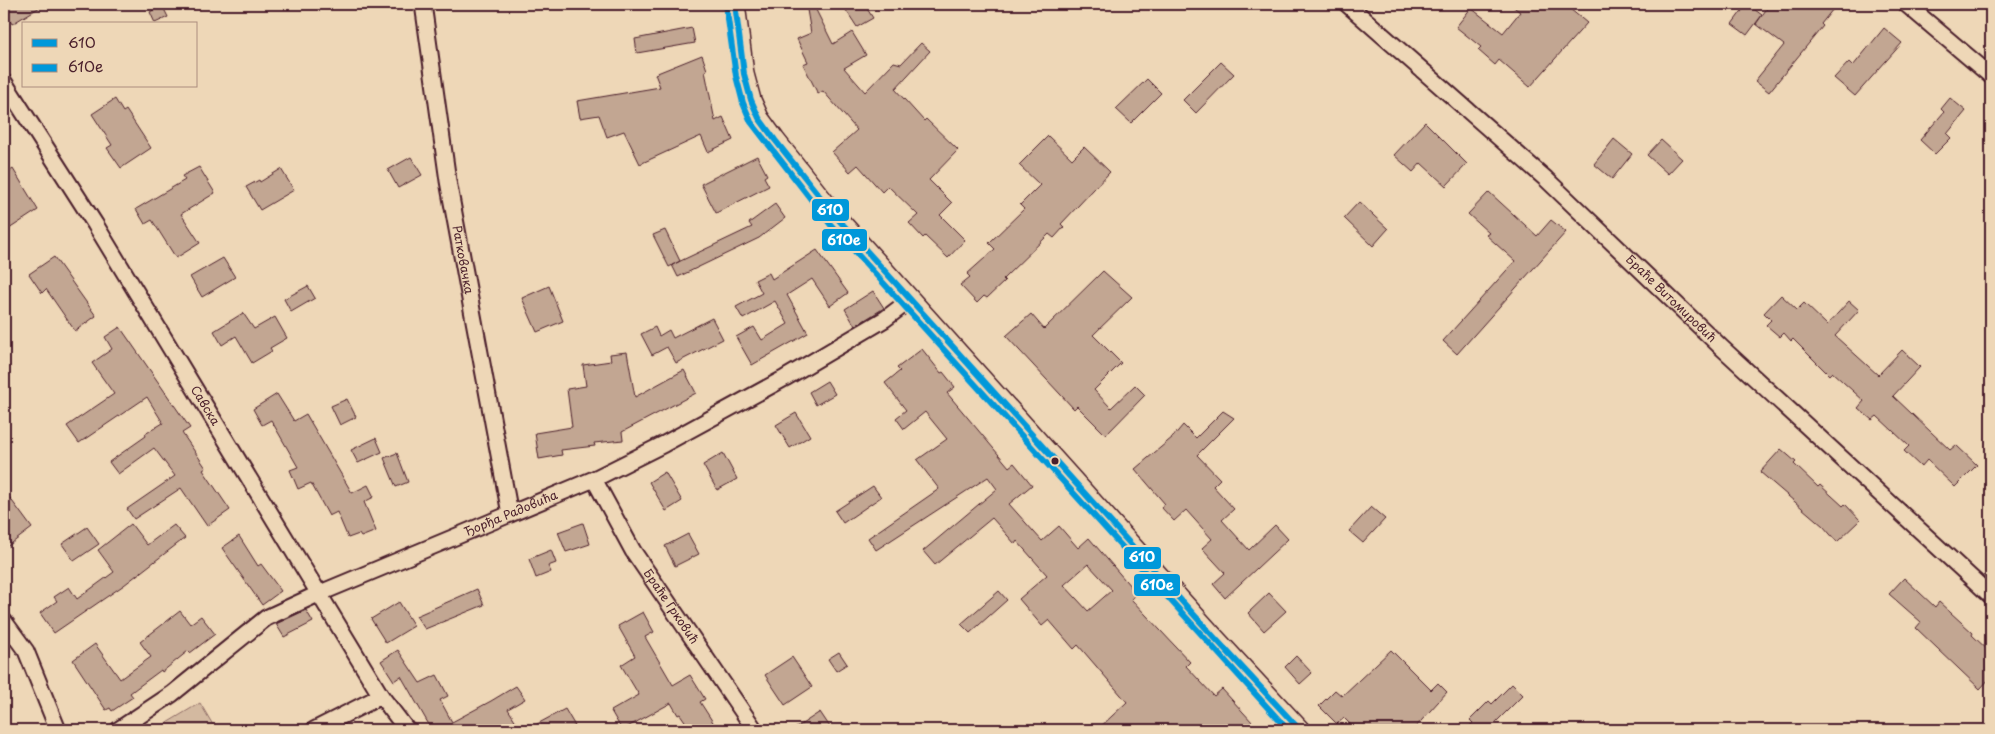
<svg xmlns="http://www.w3.org/2000/svg" width="1995" height="734" font-family="'Playpen Sans',sans-serif">
<rect width="100%" height="100%" fill="#eed7b7"/>
<filter id="ink" filterUnits="userSpaceOnUse"><feTurbulence type="fractalNoise" baseFrequency=".02" numOctaves="2"/><feDisplacementMap in="SourceGraphic" scale="10" xChannelSelector="R" yChannelSelector="G"/><feConvolveMatrix kernelMatrix="1 2 1 2 8 2 1 2 1" color-interpolation-filters="sRGB"/></filter>
<g filter="url(#ink)">
<path fill="#d3b9a0" stroke="#8e6c66" d="M200,703L216,730H155Z"/>
<path fill="#c2a692" stroke="#4a1f2b" fill-rule="evenodd" d="M16,4H45L12,24L4,11Z
M806,4H813L833,44L852,32L866,55L844,68L865,92L894,62L901,64L921,43L930,51L895,89L924,121L926,119L958,150L929,180L952,203L940,215L965,240L948,258L925,236L923,238L909,223L918,215L888,186L882,192L858,165L850,172L832,152L857,130L823,91L818,94L803,64L808,62L797,39L811,33Z
M842,4H864L873,18L857,27Z
M1510,4H1564L1587,23L1530,87L1499,60L1495,65L1478,50L1481,47L1456,27L1471,8L1503,33L1520,12Z
M1747,4L1762,15L1747,35L1732,24Z
M1770,4H1837L1821,24L1823,26L1769,92L1755,81L1784,45L1756,24Z
M162,5L168,17L155,23L150,12Z
M692,28L695,43L637,53L635,39Z
M1884,28L1902,43L1855,96L1834,78L1849,62L1853,66Z
M702,55L707,70L705,71L715,121L723,117L733,140L708,152L701,136L640,164L624,131L607,137L599,115L580,118L577,101L660,87L655,74Z
M1221,62L1234,74L1196,113L1183,100Z
M1147,79L1161,93L1131,123L1116,109Z
M1950,98L1966,111L1947,134L1951,138L1935,154L1920,140L1944,112L1941,109Z
M115,99L123,112L126,110L151,148L121,168L107,148L112,145L92,114Z
M1425,122L1467,164L1446,186L1421,163L1413,172L1394,155Z
M1048,136L1072,159L1084,147L1110,172L1061,224L1064,227L1054,238L1049,234L1003,279L1005,281L987,298L984,296L977,303L960,285L970,277L967,274L995,249L989,243L1024,209L1020,205L1040,185L1019,165Z
M1614,139L1632,154L1612,179L1594,164Z
M1661,140L1682,159L1668,174L1647,155Z
M757,156L767,175L764,177L769,186L716,213L701,184Z
M411,157L422,175L398,188L388,170Z
M199,167L215,193L181,214L200,243L176,258L152,220L145,224L136,209L185,180L182,176Z
M13,169L38,210L9,229L4,222V175Z
M281,169L294,190L260,210L246,187L259,180L260,182Z
M1489,192L1537,236L1551,220L1566,232L1457,354L1443,341L1515,261L1486,235L1489,233L1468,214Z
M1359,202L1388,229L1373,246L1344,218Z
M775,204L785,218L759,238L678,277L672,265L752,227L749,223Z
M665,230L680,261L669,267L653,235Z
M817,250L848,293L830,306L812,279L787,295L808,333L752,365L736,337L754,327L762,340L788,324L775,301L743,319L736,307L762,293L755,280L769,273L772,279Z
M54,257L96,316L75,331L46,289L42,293L29,274Z
M223,258L235,277L202,297L190,277Z
M1103,271L1132,297L1093,335L1121,363L1094,390L1111,408L1135,385L1145,395L1106,435L1077,406L1074,409L1006,336L1031,314L1044,329Z
M308,286L315,298L291,312L284,299Z
M549,286L563,321L537,332L522,298Z
M873,291L884,308L855,326L845,309Z
M1781,295L1797,310L1804,303L1827,325L1849,301L1859,310L1835,336L1878,375L1902,350L1920,367L1893,396L1950,450L1956,445L1977,465L1955,487L1927,460L1921,467L1904,451L1909,446L1877,416L1872,420L1858,408L1864,401L1832,372L1829,375L1793,339L1791,341L1784,333L1780,337L1766,325L1771,320L1764,313Z
M243,313L254,329L275,317L287,338L270,348L272,351L252,363L236,336L222,345L214,331Z
M712,318L723,339L676,363L667,347L652,355L641,334L655,327L659,336L669,330L673,338Z
M120,327L190,428L182,433L206,468L203,470L230,510L207,526L181,488L134,519L127,509L175,476L154,448L118,474L109,462L146,436L145,434L163,423L147,397L79,443L67,426L114,394L92,363L112,349L105,337Z
M922,349L941,373L943,372L955,387L947,393L1009,467L1014,463L1032,485L1009,504L1042,541L1059,526L1078,548L1089,538L1137,594L1131,599L1190,662L1186,666L1214,696L1222,689L1253,723L1244,730H1097L1127,702L1078,645L1074,649L1049,620L1042,626L1019,599L1047,575L1017,541L1015,544L992,518L935,565L923,551L997,489L988,477L876,550L868,538L939,489L917,460L947,439L925,412L904,429L896,418L906,410L885,383L900,371L897,368ZM1088,564L1112,590L1088,611L1064,585Z
M627,352L635,397L684,370L696,393L622,432L623,440L594,443L595,446L561,450L562,455L539,459L535,433L572,427L567,389L586,386L583,365L611,361L610,354Z
M827,381L835,394L816,405L809,392Z
M277,394L294,421L306,414L352,493L368,485L374,497L364,502L376,531L361,537L359,534L348,538L337,512L329,516L311,483L298,489L290,470L298,467L271,420L262,425L253,409Z
M347,399L356,417L340,425L331,406Z
M1223,411L1234,418L1197,455L1220,479L1213,486L1234,509L1222,520L1249,550L1275,525L1288,539L1225,598L1213,584L1225,573L1202,548L1212,539L1186,510L1174,521L1161,507L1165,504L1135,469L1173,437L1183,425L1196,438Z
M796,413L810,436L790,448L776,425Z
M376,438L382,452L358,463L351,450Z
M1781,449L1796,462L1794,464L1818,487L1820,485L1843,506L1845,504L1860,520L1837,542L1823,526L1760,472Z
M397,453L408,482L396,487L384,458Z
M723,453L737,479L717,490L703,465Z
M665,472L682,501L666,511L649,482Z
M873,486L881,497L843,523L835,511Z
M4,490L32,528L4,549Z
M1371,507L1385,519L1363,543L1349,531Z
M583,523L590,544L566,552L558,532Z
M131,524L147,545L174,525L185,538L124,585L54,633L40,613L57,601L54,597L69,587L77,599L114,572L98,550Z
M87,527L99,544L74,561L62,544Z
M688,534L699,554L675,566L665,546Z
M239,536L258,566L261,564L281,591L262,605L222,548Z
M551,550L556,563L548,566L551,572L536,578L529,559Z
M1904,578L1935,607L1939,602L1973,633L1972,635L1991,653V677L1980,689L1916,628L1921,622L1889,594Z
M477,589L484,605L425,629L416,616Z
M999,591L1007,600L970,633L961,624Z
M1269,593L1286,611L1264,631L1248,613Z
M399,602L414,626L386,643L371,619Z
M306,610L313,622L284,637L276,624Z
M180,611L190,624L201,616L215,634L190,653L188,651L162,672L161,670L130,693L133,697L112,711L110,708L106,710L73,660L95,644L120,679L151,657L140,642Z
M643,612L654,632L645,637L673,685L690,675L705,699L700,702L718,730H691L680,714L678,715L671,703L622,730L611,711L639,695L621,665L635,656L618,626Z
M398,650L420,683L437,675L448,696L440,700L452,722L491,701L516,686L525,699L508,709L521,730H432L401,676L394,681L381,661Z
M1391,650L1431,690L1438,683L1447,692L1413,730H1356L1344,718L1337,724L1319,706L1335,690L1342,696Z
M839,652L847,664L836,671L828,659Z
M1296,656L1312,673L1300,684L1285,667Z
M792,657L812,687L785,705L765,675Z
M1512,684L1523,695L1488,730H1465L1473,723L1470,720L1489,701L1492,704Z
M565,709L575,726L566,730H526Z
M820,712L832,730H793Z"/>
<g fill="none" stroke-linecap="round" stroke-linejoin="round">
<g stroke="#4a1f2b" stroke-width="19">
<g id="minor">
<path id="s1" d="M423,4L448,181L510,514"/>
<path id="s2" d="M1347,4L1546,179L1721,347L1991,596"/>
<path d="M1906,4L1991,76"/>
<path id="s3" d="M4,82L95,224L381,696L407,730"/>
<path id="s4" d="M594,479L633,551L755,730"/>
<path d="M4,621L26,651L58,730"/>
<path id="s5" d="M118,730L172,694L266,618L318,594L594,479L664,444L785,378L885,319L910,300"/>
<path d="M314,730L381,696"/>
</g>
</g>
<g stroke="#4a1f2b" stroke-width="22">
<path id="tertiary" d="M735,4L744,74L751,100L759,118L775,140L837,218L1214,637L1300,730"/>
</g>
<use href="#minor" stroke="#eed7b7" stroke-width="15"/>
<use href="#tertiary" stroke="#eed7b7" stroke-width="19"/>
<g stroke="#eed7b7" stroke-width="10">
<path id="bus-1" d="M735,4L744,74L751,100L759,118L775,140L837,218L1214,637L1300,730"/>
</g>
<g stroke="#eed7b7" stroke-width="10">
<path id="bus-2" d="M726,5L736,76L743,103L751,122L830,224L1288,730"/>
</g>
<use href="#bus-1" stroke="#0098da" stroke-width="6"/>
<use href="#bus-2" stroke="#0098da" stroke-width="6"/>
</g>
</g>
<circle fill="#4a1f2b" stroke="#eed7b7" stroke-width="2" cx="1055" cy="461" r="4.5"/>
<g text-anchor="middle" stroke-width="5" stroke-linejoin="round" paint-order="stroke">
<g font-size="12" fill="#4a1f2b" stroke="#eed7b7">
<text dy="4" stroke="none"><textPath href="#s1" startOffset="259">Ратковачка</textPath></text>
<text dy="4" stroke="none"><textPath href="#s2" startOffset="438">Браће Витомировић</textPath></text>
<text dy="4" stroke="none"><textPath href="#s3" startOffset="381">Савска</textPath></text>
<text dy="4" stroke="none"><textPath href="#s5" startOffset="452">Ђорђа Радовића</textPath></text>
<text dy="4" stroke="none"><textPath href="#s4" startOffset="149">Браће Грковић</textPath></text>
</g>
</g>
<g stroke="#eed7b7" stroke-width="2">
<rect x="811" y="198" width="39" height="24" rx="5" fill="#0098da"/>
<rect x="821" y="228" width="47" height="24" rx="5" fill="#0098da"/>
<rect x="1123" y="546" width="39" height="24" rx="5" fill="#0098da"/>
<rect x="1133" y="573" width="48" height="24" rx="5" fill="#0098da"/>
</g>
<g font-size="14" text-anchor="middle" font-weight="bold" fill="#fff">
<text x="830" y="215">610</text>
<text x="844" y="245">610e</text>
<text x="1142" y="562">610</text>
<text x="1157" y="590">610e</text>
</g>
<rect width="1995" height="734" fill="none" stroke="#eed7b7" stroke-width="20"/>
<rect x="10" y="10" width="1975" height="714" fill="none" stroke="#4a1f2b" stroke-width="2" filter="url(#ink)"/>
<rect x="22" y="22" width="175" height="65" fill="#eed7b7" stroke="#ac8d7f"/>
<rect x="32" y="39" width="25" height="8" fill="#0098da" stroke="#ac8d7f"/>
<text x="68" y="48" font-size="15" fill="#4a1f2b">610</text>
<rect x="32" y="64" width="25" height="8" fill="#0098da" stroke="#ac8d7f"/>
<text x="68" y="72" font-size="15" fill="#4a1f2b">610e</text>
</svg>
